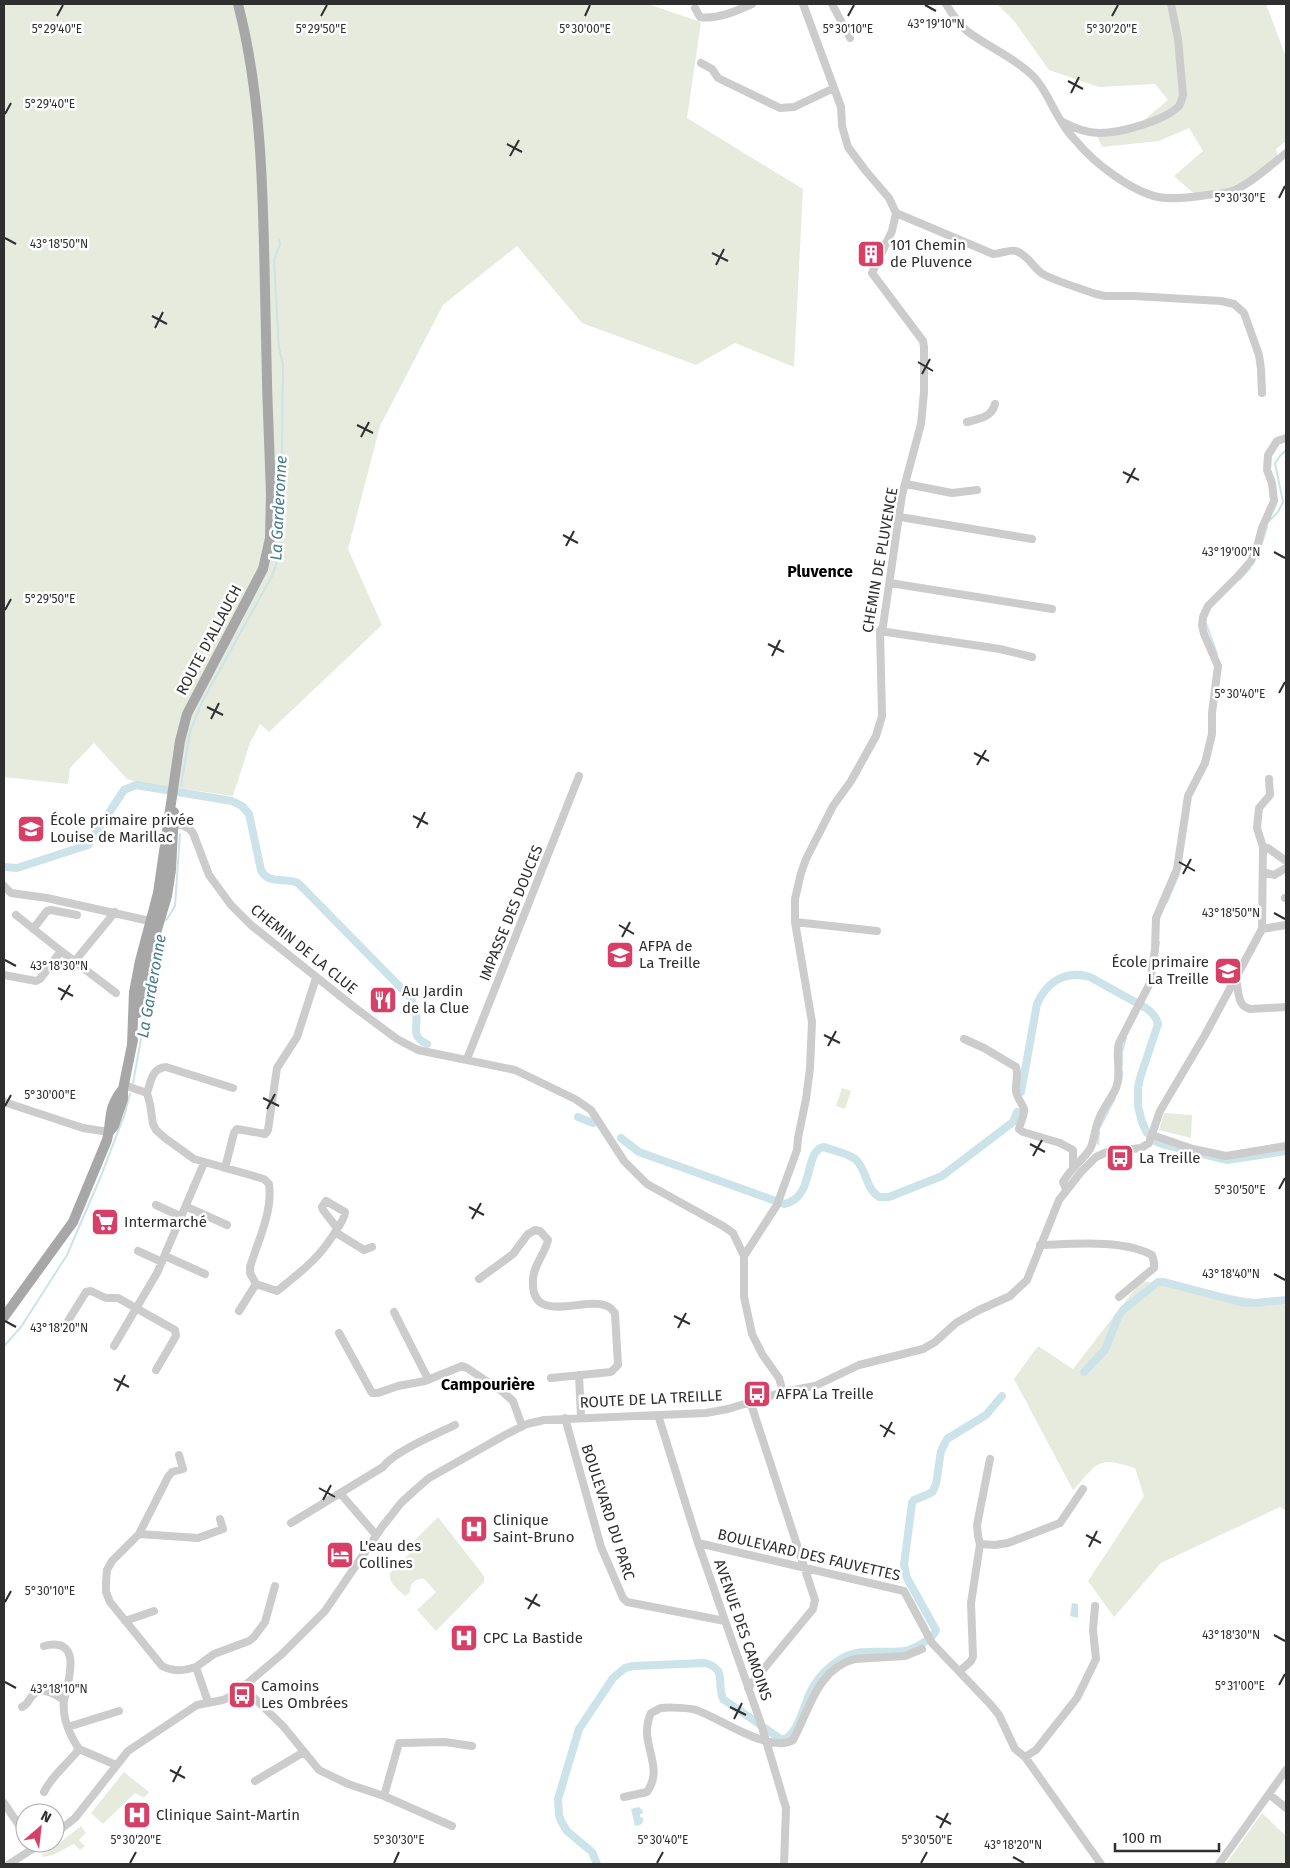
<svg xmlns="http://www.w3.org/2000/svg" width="1290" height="1868" font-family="'Fira Sans',sans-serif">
<rect width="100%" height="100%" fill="#fff"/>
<path fill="#e7ebde" d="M4,4H648L701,22L687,118L803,189L794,367L735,343L696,365L582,323L517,246L443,305L380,426L348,549L382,625L269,732L260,724L250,743L233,796L137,782L127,779L94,743L70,768L68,784L4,777Z
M997,4H1266L1286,57V141L1276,149L1279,164L1253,183L1200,199L1174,176L1203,151L1189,128L1159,141L1102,147L1097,136L1150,123L1144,120L1168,100L1155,84L1099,87L1049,70L1014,21Z
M842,1088L851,1091L845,1109L836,1106Z
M1164,1113L1192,1115L1191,1138L1159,1130Z
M1141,1281L1203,1290L1286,1305V1511L1280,1507L1161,1563L1114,1617L1088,1581L1144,1496L1135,1468C1096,1456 1099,1462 1073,1490L1014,1379L1038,1346L1073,1369Z
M438,1517L484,1576V1582L436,1631L417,1610L436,1592L424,1579C416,1578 410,1583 410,1592L405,1596C399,1590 388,1583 390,1573L409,1554L405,1550Z
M124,1772L149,1792L144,1798L135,1793L103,1824L91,1813Z
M1262,1813L1286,1836V1864H1226Z
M81,1826L86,1833L79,1840L85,1846L80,1850L74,1844L53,1855L42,1857V1854L48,1852Z"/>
<path fill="#cbe3e9" d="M1072,1603L1078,1604V1618L1070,1616Z
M639,1807L643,1811L642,1814H640V1817L643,1818V1822L640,1825L635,1826L631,1809Z"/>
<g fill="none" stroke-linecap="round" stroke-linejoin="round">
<path stroke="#cbe3e9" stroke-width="2" d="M1268,522L1278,512L1283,502L1275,463L1280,456L1286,450
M1261,546L1267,527
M1240,579L1250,568
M1206,623L1217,654
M181,786L190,732L202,702L272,576L279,556L281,537L283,364L279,348L274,261L280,244L279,239
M1167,902L1179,874
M163,921L167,919L175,906L180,834
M1155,969L1159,942
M1122,1065V1052L1126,1038
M1121,1082L1122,1072
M133,1083L151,984L149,983L157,948
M1100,1127L1115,1098
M1098,1144L1099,1132
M4,1346L21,1327L67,1255L101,1176L124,1116L130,1094"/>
<path stroke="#cbe3e9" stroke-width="8" d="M4,867L17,868L88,845L124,790L136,785L232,801L242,806L249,814L261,870C268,885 285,877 298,883L410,997C412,1002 415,1007 416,1012C419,1028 409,1035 427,1044
M1021,1092L1037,1004C1047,981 1066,970 1090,977L1146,1008C1152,1013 1156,1016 1158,1024L1140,1078L1138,1088V1106L1142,1122L1147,1133L1155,1141L1162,1144L1227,1160L1286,1151
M578,1117L593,1123
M621,1138L639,1152L784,1204C816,1198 803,1150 824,1147C834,1151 847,1153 855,1159C867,1169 865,1188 879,1197H889L942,1176L1013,1122L1017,1112
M1084,1372L1105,1350L1118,1317L1123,1310L1158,1282H1164L1240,1302L1255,1303L1286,1300
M597,1864L592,1852L567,1831L561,1821L559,1815L558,1799L579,1729L613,1678L625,1668L633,1666L705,1663C728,1669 716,1683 723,1699L782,1740C798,1737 804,1703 812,1689C819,1676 828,1667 841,1659C862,1647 883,1654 905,1651C914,1649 933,1639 936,1630L907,1578L904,1565L912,1503L914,1500L929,1494L933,1491L936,1484L941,1451L947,1439L986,1415L1002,1396"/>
<path stroke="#ccc" stroke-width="8" d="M832,4L850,38
M946,4C952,14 958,23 967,31C988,47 1014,57 1033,76C1046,89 1051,106 1061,121C1065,128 1071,136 1077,142C1094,163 1131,191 1158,197C1173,200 1192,197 1207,195C1217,194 1228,194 1237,189C1255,180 1271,165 1286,153
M695,8L700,17C717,20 736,11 752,4
M701,63L712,69L718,78L780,108L794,107L834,88
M1063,122C1074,128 1087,133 1099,133C1121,133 1164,121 1179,106C1181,103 1182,99 1183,95L1178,39L1171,4
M896,213L993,254C1001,254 1010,249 1016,251C1027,255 1032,265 1040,272C1050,280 1083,289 1096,294L1105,296H1134L1221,301L1234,304L1244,313L1259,355L1261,369L1262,393
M967,422C979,419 992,417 995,404
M906,484L952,493L977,490
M900,517L1032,539
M890,583L1052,609
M880,631L1000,649L1032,657
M168,824C179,825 186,824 193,833L209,875L231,905L251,925L354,1007L397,1039L418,1050L515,1070L575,1099L591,1110L624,1161L647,1184L723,1226L733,1233L744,1256
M1263,847L1268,848L1286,861
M1263,872L1274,875L1286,868
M4,886L11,893L47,898L154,922
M1285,898H1286
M16,915L61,951
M795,922L877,931
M33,929L47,911L51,910L77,915
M1262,929L1286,925
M75,961L115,912
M4,975L36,981L40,979L61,951L116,993
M1233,981L1237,984C1239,995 1238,1006 1250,1009L1286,1007
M964,1039L984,1048L1016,1067C1019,1075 1015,1083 1016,1091C1017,1098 1022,1103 1024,1109C1025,1115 1020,1123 1019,1129L1023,1132L1060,1143L1073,1150V1167
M467,1059L579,776
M124,1085L147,1093L150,1104L153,1124L156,1130L165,1138L194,1159L264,1179L269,1184C273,1211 258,1241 250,1267V1273L256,1284L277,1291C303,1270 319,1259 337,1229C340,1224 345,1218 345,1212L326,1201L322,1207L323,1210L337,1228L335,1232L364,1250L372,1247
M147,1093C151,1081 152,1068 166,1067L233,1088
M4,1102L83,1128L109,1132
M1152,1135L1193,1149L1226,1156L1286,1146
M225,1168L234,1133L237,1129L265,1134L268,1130L277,1068L297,1037L316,978
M1066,1189L1063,1182C1070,1169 1082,1161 1090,1149C1095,1140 1094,1129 1099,1119C1103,1108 1111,1099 1116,1088C1122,1074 1115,1058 1119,1043L1150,983L1155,949L1156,918L1177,869L1188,796L1205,763L1212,734V713L1218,666L1204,634L1202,625L1203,617L1208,606L1238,576L1251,561L1257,547L1262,528L1274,501L1272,483L1267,470L1268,455L1277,441L1286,438
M156,1205L182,1217
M187,1207L227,1225
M1040,1245C1073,1244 1122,1239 1152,1255L1154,1262V1268L1119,1297
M138,1251L162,1262
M165,1256L205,1274
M479,1279L513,1254L528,1234L535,1230L540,1231L548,1240C545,1254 533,1266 533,1280C530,1328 588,1294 609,1307C611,1308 613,1311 615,1313L618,1365L611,1372L551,1378
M239,1311L256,1284
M394,1312L428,1379
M68,1321L86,1292L91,1291L106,1298H118L175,1330L176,1336L156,1370
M339,1333L372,1393H378L398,1386L425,1381L462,1366L467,1368L503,1392L513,1401L522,1426
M114,1346L157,1273L204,1163
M579,1375L581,1417
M783,1392L779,1378L762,1354L752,1334L744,1297V1256L777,1205L797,1150L798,1138L806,1099L810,1068L812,1022L795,922V899L801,873L806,859L833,806L851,781L876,736L882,716L880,631L883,626L902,495L921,424L924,392V347L923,341L872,273L892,231L896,213L889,198L865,170L848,147L842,126L841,107L803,4
M658,1415L698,1543L761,1724L786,1808L784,1864
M565,1418L601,1547L623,1598L627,1602L725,1621
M179,1455L183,1469L172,1472L168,1477L139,1534L112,1561L107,1570L106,1582V1592L110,1602L162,1666C174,1672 183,1671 196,1667
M340,1493L376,1535
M291,1523L383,1467C393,1452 437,1434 455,1425
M139,1534L198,1538L223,1529L220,1519
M698,1543L904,1591L932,1643L991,1705L999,1715L1015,1749L1025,1757L1101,1864
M980,1544L995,1545L1008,1543L1060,1523L1083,1489
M125,1621L154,1611
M44,1646C83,1636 69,1680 64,1700
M960,1671L971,1661L973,1657L971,1603L980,1544L978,1536L977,1525L990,1459
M243,1687L283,1726L319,1770L348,1784L384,1796L399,1743L445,1742L472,1746
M748,1688L813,1609L815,1600L750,1401
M208,1702L196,1667L214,1654L249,1641L254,1637L265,1622L275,1586
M22,1707C29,1704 28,1700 33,1695C41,1685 56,1695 64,1700C62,1717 69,1734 79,1749C68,1764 52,1775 44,1792
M68,1727L119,1711
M79,1749L116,1765
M1025,1757L1036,1750L1077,1698L1096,1659L1093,1630L1095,1606
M255,1781L304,1752
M1269,1794L1286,1808
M384,1796L452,1826
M624,1797L647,1792C666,1765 637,1744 651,1713C654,1712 658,1709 661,1708C668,1707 690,1708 696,1710C720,1718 770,1754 793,1740C810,1709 817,1669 855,1659L905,1656L922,1649
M4,1803L25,1834
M55,1834L75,1818L128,1751L197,1705L223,1700L239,1692L243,1687L282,1654L325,1611L382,1527L401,1503L415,1490L429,1478L505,1435L527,1424L544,1420L706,1413L728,1409L783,1392L815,1386L859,1365L923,1349L935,1342L956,1323L977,1311L1010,1296L1027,1280L1059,1200L1081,1172L1096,1157L1107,1152L1141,1148L1149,1143L1160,1111L1205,1035L1262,929L1263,847L1257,828L1259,808L1270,795L1269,779
M9,1864L42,1843
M1219,1864L1286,1770"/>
<path stroke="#a7a7a7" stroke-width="10" d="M138,1013L147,963L167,896L171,870L174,812
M132,1045L134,992L140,961L158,893L180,741L187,714L263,569L270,538L271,494C268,426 266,358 265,290C263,194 262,97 238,4
M109,1132L114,1126L123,1099V1089L133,1040
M4,1317L73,1222L107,1140C112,1120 107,1109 122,1090"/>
</g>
<path fill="none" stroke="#2f2f2f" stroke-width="2" d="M925,5L936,11M57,16L63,5M321,16L327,5M585,16L590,5M848,16L854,5M1112,16L1118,5M1068,81L1083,89M1071,93L1079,77M5,114L11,103M507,144L522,152M510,156L519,140M1279,198L1285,186M5,238L16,244M712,253L728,261M716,265L724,249M152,316L167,324M155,328L163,312M918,362L933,371M922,374L930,359M357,425L373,433M361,437L369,422M1123,472L1139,480M1127,483L1135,468M563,535L578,543M566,546L574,531M1274,552L1285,558M5,610L11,599M768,644L784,652M772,656L780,640M1279,693L1285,682M207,707L223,715M211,719L219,703M974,753L989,761M977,765L986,750M413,816L428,824M417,828L425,812M1179,862L1195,871M1183,874L1191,859M1274,913L1285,919M619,925L634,934M622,937L630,922M5,960L16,966M58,988L73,996M61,1000L70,985M824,1035L840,1043M828,1046L836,1031M263,1098L279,1106M5,1106L11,1095M267,1109L275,1094M1030,1144L1045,1152M1033,1156L1042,1140M1279,1189L1285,1178M469,1207L484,1215M472,1219L481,1203M1274,1274L1285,1280M674,1316L690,1324M5,1321L16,1327M678,1328L686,1313M114,1379L129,1387M117,1391L125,1375M880,1425L895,1434M884,1437L892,1422M319,1488L335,1497M323,1500L331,1485M1086,1535L1101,1543M1089,1547L1097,1531M525,1598L540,1606M5,1602L11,1591M528,1609L537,1594M1274,1635L1285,1641M5,1682L16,1688M1279,1685L1285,1674M730,1707L746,1715M734,1719L742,1703M170,1770L185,1778M173,1782L181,1766M936,1816L951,1824M940,1828L948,1813M1013,1857L1024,1863M130,1863L136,1852M394,1863L399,1852M657,1863L663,1852M921,1863L927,1852"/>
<defs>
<g id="building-square" transform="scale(1.4375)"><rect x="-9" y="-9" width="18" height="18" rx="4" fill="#d83f67" stroke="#fff"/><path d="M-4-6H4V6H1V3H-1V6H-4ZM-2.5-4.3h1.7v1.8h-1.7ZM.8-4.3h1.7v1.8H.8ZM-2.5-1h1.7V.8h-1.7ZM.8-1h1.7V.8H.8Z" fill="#fff"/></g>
<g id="school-square" transform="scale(1.4375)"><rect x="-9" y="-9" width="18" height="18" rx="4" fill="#d83f67" stroke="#fff"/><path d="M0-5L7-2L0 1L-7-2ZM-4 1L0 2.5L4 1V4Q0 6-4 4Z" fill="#fff"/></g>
<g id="restaurant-square" transform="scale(1.4375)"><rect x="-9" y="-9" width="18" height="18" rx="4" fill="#d83f67" stroke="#fff"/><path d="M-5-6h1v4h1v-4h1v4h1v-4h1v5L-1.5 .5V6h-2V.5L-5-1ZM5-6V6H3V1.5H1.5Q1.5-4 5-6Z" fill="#fff"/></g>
<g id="bus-square" transform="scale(1.4375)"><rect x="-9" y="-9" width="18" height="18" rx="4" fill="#d83f67" stroke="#fff"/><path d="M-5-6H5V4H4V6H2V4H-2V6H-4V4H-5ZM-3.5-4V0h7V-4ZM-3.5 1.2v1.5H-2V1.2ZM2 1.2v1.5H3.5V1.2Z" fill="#fff"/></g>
<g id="supermarket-square" transform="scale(1.4375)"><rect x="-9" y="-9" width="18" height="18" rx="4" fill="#d83f67" stroke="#fff"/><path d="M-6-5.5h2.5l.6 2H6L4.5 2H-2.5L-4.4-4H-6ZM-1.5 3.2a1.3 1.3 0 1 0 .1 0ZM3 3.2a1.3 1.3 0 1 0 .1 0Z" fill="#fff"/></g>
<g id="hospital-square" transform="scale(1.4375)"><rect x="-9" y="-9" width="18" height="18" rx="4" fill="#d83f67" stroke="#fff"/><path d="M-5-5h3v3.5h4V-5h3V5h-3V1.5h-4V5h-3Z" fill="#fff"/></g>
<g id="hotel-square" transform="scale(1.4375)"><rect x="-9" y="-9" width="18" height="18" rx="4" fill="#d83f67" stroke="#fff"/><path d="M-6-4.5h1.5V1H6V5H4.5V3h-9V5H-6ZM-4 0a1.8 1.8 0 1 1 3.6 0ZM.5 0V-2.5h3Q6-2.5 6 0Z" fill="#fff"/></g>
</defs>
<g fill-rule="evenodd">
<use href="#building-square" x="871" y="254"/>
<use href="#school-square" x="31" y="829"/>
<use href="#school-square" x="620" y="955"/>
<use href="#school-square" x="1228" y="971"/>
<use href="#restaurant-square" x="383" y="1000"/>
<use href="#bus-square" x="1120" y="1158"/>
<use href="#supermarket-square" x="105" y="1222"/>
<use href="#bus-square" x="757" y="1394"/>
<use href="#hospital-square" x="474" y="1529"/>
<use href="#hotel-square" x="340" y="1555"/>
<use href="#hospital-square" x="464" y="1638"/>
<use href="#bus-square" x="242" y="1695"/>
<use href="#hospital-square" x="137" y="1815"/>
</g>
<g text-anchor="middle" stroke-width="5" stroke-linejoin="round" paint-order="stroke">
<g font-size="15" fill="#2f2f2f" stroke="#fff" text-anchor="start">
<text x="890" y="250">101 Chemin<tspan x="890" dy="17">de Pluvence</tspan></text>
<text x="50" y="825">École primaire privée<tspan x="50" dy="17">Louise de Marillac</tspan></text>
<text x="639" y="951">AFPA de<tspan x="639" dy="17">La Treille</tspan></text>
<text x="1209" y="967" text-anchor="end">École primaire<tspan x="1209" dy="17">La Treille</tspan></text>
<text x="402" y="996">Au Jardin<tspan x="402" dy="17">de la Clue</tspan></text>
<text x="1139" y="1163">La Treille</text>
<text x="124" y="1227">Intermarché</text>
<text x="776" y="1399">AFPA La Treille</text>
<text x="493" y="1525">Clinique<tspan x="493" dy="17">Saint-Bruno</tspan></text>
<text x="359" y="1551">L'eau des<tspan x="359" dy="17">Collines</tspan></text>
<text x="483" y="1643">CPC La Bastide</text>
<text x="261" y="1691">Camoins<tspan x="261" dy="17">Les Ombrées</tspan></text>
<text x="156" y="1820">Clinique Saint-Martin</text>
</g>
<g font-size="15" fill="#2f2f2f" stroke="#fff">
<text transform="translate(880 560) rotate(-80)" y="5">CHEMIN DE PLUVENCE</text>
<text transform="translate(209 640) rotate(-62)" y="5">ROUTE D'ALLAUCH</text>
<text transform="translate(511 913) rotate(-68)" y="5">IMPASSE DES DOUCES</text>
<text transform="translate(304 949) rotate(39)" y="5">CHEMIN DE LA CLUE</text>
<text transform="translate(651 1399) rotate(-3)" y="5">ROUTE DE LA TREILLE</text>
<text transform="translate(608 1512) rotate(72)" y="5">BOULEVARD DU PARC</text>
<text transform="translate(809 1555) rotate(13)" y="5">BOULEVARD DES FAUVETTES</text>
<text transform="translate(743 1630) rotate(71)" y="5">AVENUE DES CAMOINS</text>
</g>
<g font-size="16" font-style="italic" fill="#437c8b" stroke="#fff">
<text transform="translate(278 508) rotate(-87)" y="6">La Garderonne</text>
<text transform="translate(151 986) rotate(-80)" y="6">La Garderonne</text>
</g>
<g font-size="16" font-weight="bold" fill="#000" stroke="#fff">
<text x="820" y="577">Pluvence</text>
<text x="488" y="1390">Campourière</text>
</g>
</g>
<g font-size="12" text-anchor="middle" fill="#2f2f2f" stroke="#fff" stroke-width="5" stroke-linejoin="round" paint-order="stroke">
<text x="936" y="28">43°19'10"N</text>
<text x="57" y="33">5°29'40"E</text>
<text x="321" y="33">5°29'50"E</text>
<text x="585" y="33">5°30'00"E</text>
<text x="848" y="33">5°30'10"E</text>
<text x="1112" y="33">5°30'20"E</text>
<text x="50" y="108">5°29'40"E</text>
<text x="1240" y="202">5°30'30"E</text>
<text x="59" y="248">43°18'50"N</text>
<text x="1231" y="556">43°19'00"N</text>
<text x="50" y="603">5°29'50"E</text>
<text x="1240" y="698">5°30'40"E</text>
<text x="1231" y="917">43°18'50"N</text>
<text x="59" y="970">43°18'30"N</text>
<text x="50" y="1099">5°30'00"E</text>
<text x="1240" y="1194">5°30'50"E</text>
<text x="1231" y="1278">43°18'40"N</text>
<text x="59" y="1332">43°18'20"N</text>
<text x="50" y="1595">5°30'10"E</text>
<text x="1231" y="1639">43°18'30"N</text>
<text x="1240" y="1690">5°31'00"E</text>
<text x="59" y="1693">43°18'10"N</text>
<text x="136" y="1844">5°30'20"E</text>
<text x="399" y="1844">5°30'30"E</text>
<text x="663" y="1844">5°30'40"E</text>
<text x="927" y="1844">5°30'50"E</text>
<text x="1013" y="1849">43°18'20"N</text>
</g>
<rect width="1290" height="1868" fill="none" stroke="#2f2f2f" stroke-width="10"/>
<g transform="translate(40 1828) rotate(28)"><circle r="24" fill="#ffffff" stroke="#acacac"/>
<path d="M0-4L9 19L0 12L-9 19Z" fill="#d83f67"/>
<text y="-8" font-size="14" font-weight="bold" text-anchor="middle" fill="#2f2f2f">N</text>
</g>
<path d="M1115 1843v8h104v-8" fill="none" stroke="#2f2f2f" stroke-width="2.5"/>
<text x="1122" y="1843" font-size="15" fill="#2f2f2f" stroke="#ffffff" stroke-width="4" paint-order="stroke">100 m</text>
</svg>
